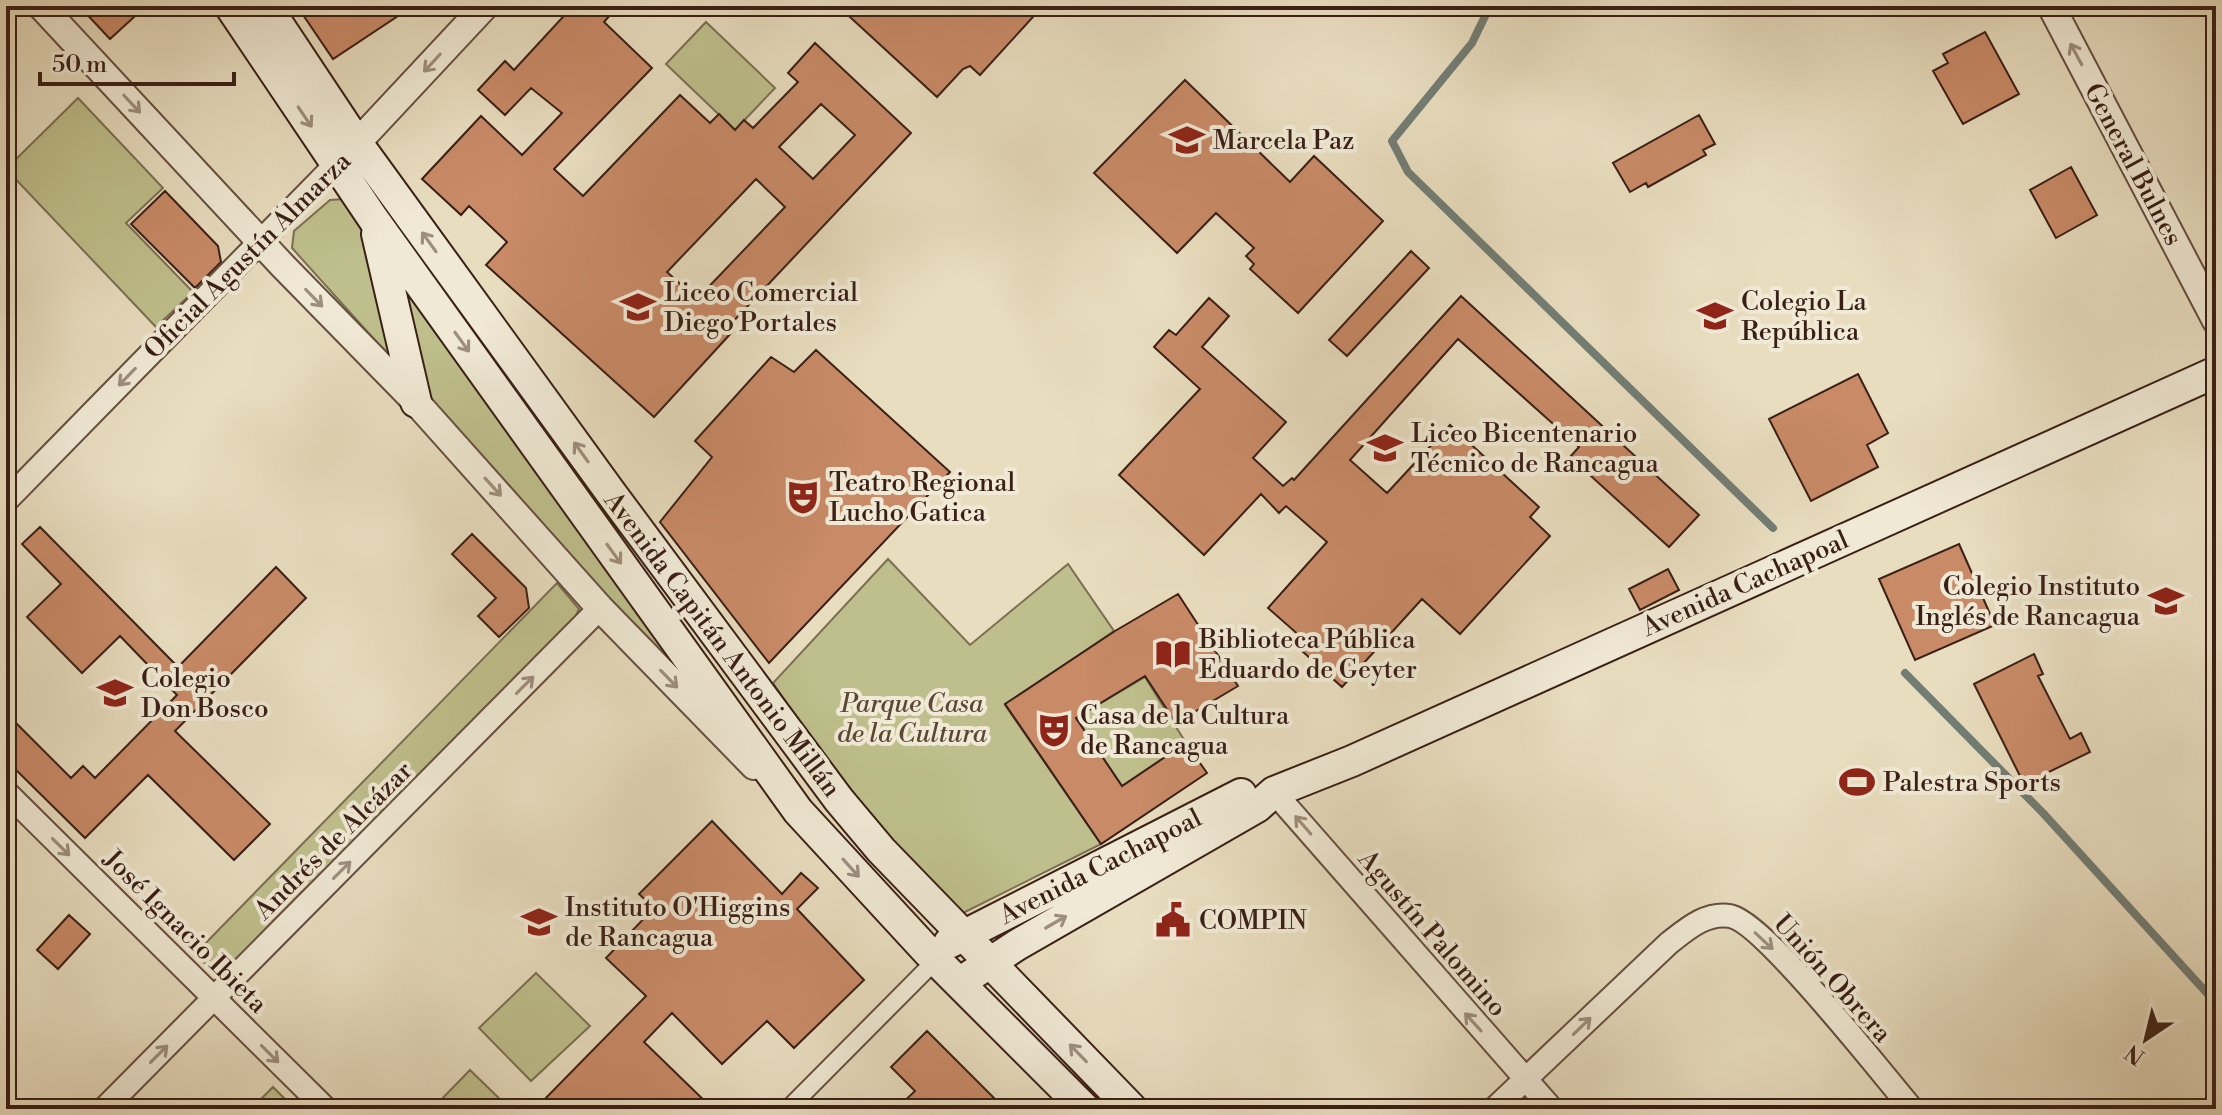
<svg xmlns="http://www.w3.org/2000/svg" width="2222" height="1115" font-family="'Libre Bodoni',serif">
<rect width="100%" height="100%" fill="#e8ddbf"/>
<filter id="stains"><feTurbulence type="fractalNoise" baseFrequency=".0025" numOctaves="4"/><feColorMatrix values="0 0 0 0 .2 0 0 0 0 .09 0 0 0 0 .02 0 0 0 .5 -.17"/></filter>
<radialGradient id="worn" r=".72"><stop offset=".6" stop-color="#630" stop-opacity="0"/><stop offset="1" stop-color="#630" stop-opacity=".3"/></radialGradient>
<path fill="#bebf8c" stroke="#7c6f51" stroke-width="2" d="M706,22L775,88L735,130L666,64Z
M78,98L163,188L126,223L193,292L156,327L6,169Z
M344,199L365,224L391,358L292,248L294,231L330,200Z
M405,287L685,678L595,583L429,398Z
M888,559L970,645L1068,564L1114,631L1005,705L1101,844L961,914L851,798L773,683Z
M557,583L579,609L572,624L220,977L195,954Z
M1145,677L1186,743L1122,786L1076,718Z
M536,973L590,1026L531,1081L479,1028Z
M470,1070L510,1109H432Z
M273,1087L295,1109H251Z"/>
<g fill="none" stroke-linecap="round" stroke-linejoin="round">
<path stroke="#727d74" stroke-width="8" d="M1490,6L1472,43L1392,141L1408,172L1773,528
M1905,673L2043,813L2216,1003"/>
</g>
<path fill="#c88a67" stroke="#3a1f16" stroke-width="2" fill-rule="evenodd" d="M79,6H146L110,39Z
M297,6H413L333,59Z
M573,6H618L604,22L652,68L554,169L583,196L680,95L710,123L719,114L735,130L744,120L753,128L798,82L788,73L815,43L911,133L728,327L733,331L654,417L486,265L507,242L469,206L461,215L422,179L481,116L522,155L562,113L531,88L505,115L478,90L505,61L514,70ZM821,104L855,135L813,179L779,147ZM756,179L785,207L697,299L667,272Z
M838,6H1043L980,75L970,66L963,69L937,97Z
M1985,32L2019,94L1963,124L1933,71L1948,63L1943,54Z
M1185,80L1290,182L1314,156L1383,221L1298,313L1250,269L1254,264L1246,256L1254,248L1216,213L1177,253L1094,173Z
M1699,115L1715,144L1703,150L1706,155L1648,187L1646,183L1630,192L1613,163Z
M2071,167L2097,215L2056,238L2030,190Z
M165,191L218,246L221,262L195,288L131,224Z
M1411,251L1429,268L1347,356L1329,340Z
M1461,296L1699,515L1669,547L1570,457L1579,447L1458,339L1350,460L1387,493L1450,425L1539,507L1530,517L1550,536L1460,634L1422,599L1342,687L1302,651L1309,644L1268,608L1327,542L1286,506L1279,513L1261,494L1204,555L1119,475L1200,389L1154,347L1169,330L1176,335L1209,298L1229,316L1202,347L1286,422L1253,458L1283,486L1292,478L1294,480Z
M816,350L950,472L769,663L660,522L712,457L695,441L771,357L794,372Z
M1858,374L1888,433L1867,445L1878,467L1811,501L1769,419Z
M40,527L178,667L276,567L306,598L175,731L270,824L234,860L148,775L85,838L6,760V713L71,778L83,766L95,778L177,695L120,636L82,673L27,617L61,584L22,544Z
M472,534L526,588L529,608L499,637L478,616L496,598L452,554Z
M1959,544L1995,625L1915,660L1879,579Z
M1668,569L1679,590L1640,610L1629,589Z
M1178,594L1238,686L1176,723L1145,676L1076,718L1122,786L1186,743L1207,773L1101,844L1005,704L1115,631Z
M2034,654L2043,674L2038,676L2070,739L2081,733L2090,752L2024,784L1974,684Z
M712,821L782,894L801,873L818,888L797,909L864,980L794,1048L767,1021L722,1064L672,1013L644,1042L713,1109H535L646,996L606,958L654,908L639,894Z
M69,915L90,934L58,969L37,950Z
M927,1031L1005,1109H896L915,1091L891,1067Z"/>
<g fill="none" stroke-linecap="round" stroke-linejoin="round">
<g stroke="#664e40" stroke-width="20">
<path id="pedestrian" d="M788,1109L936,960"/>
</g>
<g stroke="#664e40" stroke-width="26">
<path id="minor" d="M6,501L347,153
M6,792L326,1109
M1274,792L1552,1109
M104,1109L600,608
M1494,1109L1669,943C1687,929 1706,912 1730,916C1764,922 1883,1075 1912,1109"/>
</g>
<g stroke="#664e40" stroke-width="30">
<path id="tertiary" d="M41,6L282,265L416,402L600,608L754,766
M2051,6L2216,321
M357,143L485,6"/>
</g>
<g stroke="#3a1f16" stroke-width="34">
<path id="secondary" d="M230,6L374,220L798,811L929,953L1085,1109
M266,6L357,143L611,493L839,800L881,850L1132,1109
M377,234L416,402
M949,943L1241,794
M959,983L1017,945L1257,807L1274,792L1352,761L2216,372"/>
</g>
<use href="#pedestrian" stroke="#f0e9d5" stroke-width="16"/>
<use href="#minor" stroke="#f0e9d5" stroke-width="22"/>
<use href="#tertiary" stroke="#f0e9d5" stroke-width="26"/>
<use href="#secondary" stroke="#f0e9d5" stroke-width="30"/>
</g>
<defs><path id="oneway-shaft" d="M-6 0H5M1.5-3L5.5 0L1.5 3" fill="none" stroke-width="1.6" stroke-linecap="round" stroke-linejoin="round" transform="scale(2)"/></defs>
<g stroke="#9e8e7f">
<use href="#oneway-shaft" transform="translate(2076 54) rotate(-118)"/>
<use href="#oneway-shaft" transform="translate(432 63) rotate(133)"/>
<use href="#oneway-shaft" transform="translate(132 104) rotate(47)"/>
<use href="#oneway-shaft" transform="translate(305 117) rotate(56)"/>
<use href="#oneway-shaft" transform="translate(429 242) rotate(-126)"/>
<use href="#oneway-shaft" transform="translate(314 298) rotate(46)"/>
<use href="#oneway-shaft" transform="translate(462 342) rotate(54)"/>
<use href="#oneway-shaft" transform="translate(127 377) rotate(134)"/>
<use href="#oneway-shaft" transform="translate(581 452) rotate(-126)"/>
<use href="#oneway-shaft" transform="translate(493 487) rotate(48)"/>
<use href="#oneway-shaft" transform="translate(614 554) rotate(54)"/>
<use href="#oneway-shaft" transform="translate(669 679) rotate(46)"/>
<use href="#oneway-shaft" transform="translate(525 685) rotate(-45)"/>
<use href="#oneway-shaft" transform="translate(1303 825) rotate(-131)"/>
<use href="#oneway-shaft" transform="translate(61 847) rotate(45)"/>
<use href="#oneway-shaft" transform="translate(851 868) rotate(48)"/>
<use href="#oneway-shaft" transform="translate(342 870) rotate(-45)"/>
<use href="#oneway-shaft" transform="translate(1056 922) rotate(-30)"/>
<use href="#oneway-shaft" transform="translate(1764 941) rotate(43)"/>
<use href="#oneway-shaft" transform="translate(1473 1022) rotate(-132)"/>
<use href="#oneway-shaft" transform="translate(1582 1026) rotate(-44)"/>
<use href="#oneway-shaft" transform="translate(1078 1053) rotate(-134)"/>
<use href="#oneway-shaft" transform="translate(159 1054) rotate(-45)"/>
<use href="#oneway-shaft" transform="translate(270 1054) rotate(45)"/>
</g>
<defs>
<g id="school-bare" transform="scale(2.76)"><path d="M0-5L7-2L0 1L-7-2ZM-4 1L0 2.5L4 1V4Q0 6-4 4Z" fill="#8f2418" stroke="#f0e9d5" stroke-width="2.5" paint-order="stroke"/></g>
<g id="theatre-bare" transform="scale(2.76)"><path d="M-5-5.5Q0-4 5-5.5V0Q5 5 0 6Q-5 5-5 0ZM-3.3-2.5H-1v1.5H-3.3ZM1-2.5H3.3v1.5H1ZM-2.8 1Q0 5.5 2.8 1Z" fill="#8f2418" stroke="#f0e9d5" stroke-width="2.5" paint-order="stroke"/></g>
<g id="library-bare" transform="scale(2.76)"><path d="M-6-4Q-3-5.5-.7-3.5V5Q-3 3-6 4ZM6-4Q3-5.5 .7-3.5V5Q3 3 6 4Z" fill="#8f2418" stroke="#f0e9d5" stroke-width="2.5" paint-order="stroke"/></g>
<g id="stadium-bare" transform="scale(2.76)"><path d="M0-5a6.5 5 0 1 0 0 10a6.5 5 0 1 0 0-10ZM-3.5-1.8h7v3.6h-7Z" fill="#8f2418" stroke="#f0e9d5" stroke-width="2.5" paint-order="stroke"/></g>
<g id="civic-bare" transform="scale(2.76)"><path d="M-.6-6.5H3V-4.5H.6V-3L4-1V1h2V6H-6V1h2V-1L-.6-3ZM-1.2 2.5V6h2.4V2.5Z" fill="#8f2418" stroke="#f0e9d5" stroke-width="2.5" paint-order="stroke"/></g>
</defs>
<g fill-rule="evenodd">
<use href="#school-bare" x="1187" y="140"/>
<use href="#school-bare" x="638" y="307"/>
<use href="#school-bare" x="1715" y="316"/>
<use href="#school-bare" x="1385" y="448"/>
<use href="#theatre-bare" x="803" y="497"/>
<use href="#school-bare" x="2166" y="601"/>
<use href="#library-bare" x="1173" y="654"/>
<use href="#school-bare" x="115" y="693"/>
<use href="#theatre-bare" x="1054" y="730"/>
<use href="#stadium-bare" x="1857" y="782"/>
<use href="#civic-bare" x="1173" y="920"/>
<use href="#school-bare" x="539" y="922"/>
</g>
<g text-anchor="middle" stroke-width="8" stroke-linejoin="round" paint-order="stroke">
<g font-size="26" fill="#3a1f16" stroke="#f0e9d5" text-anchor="start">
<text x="1213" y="149">Marcela Paz</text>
<text x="664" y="301">Liceo Comercial<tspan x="664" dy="30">Diego Portales</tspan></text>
<text x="1741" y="310">Colegio La<tspan x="1741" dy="30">República</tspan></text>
<text x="1411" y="442">Liceo Bicentenario<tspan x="1411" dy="30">Técnico de Rancagua</tspan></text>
<text x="829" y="491">Teatro Regional<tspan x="829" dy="30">Lucho Gatica</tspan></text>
<text x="2140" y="595" text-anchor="end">Colegio Instituto<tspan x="2140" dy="30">Inglés de Rancagua</tspan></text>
<text x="1199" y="648">Biblioteca Pública<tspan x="1199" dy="30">Eduardo de Geyter</tspan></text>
<text x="141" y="687">Colegio<tspan x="141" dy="30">Don Bosco</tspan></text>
<text x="1080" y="724">Casa de la Cultura<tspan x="1080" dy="30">de Rancagua</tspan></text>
<text x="1883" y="791">Palestra Sports</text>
<text x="565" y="916">Instituto O'Higgins<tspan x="565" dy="30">de Rancagua</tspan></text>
<text x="1199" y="929">COMPIN</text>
</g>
<g font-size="26" fill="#3a1f16" stroke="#f0e9d5">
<text transform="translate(2134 164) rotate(62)" y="9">General Bulnes</text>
<text transform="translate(247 255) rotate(-45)" y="9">Oficial Agustín Almarza</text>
<text transform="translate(1745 583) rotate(-24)" y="9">Avenida Cachapoal</text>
<text transform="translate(723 644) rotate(53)" y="9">Avenida Capitán Antonio Millán</text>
<text transform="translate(333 840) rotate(-45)" y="9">Andrés de Alcázar</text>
<text transform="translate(1100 866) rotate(-27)" y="9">Avenida Cachapoal</text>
<text transform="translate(186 931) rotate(45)" y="9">José Ignacio Ibieta</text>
<text transform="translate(1433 933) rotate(49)" y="9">Agustín Palomino</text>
<text transform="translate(1833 978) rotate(48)" y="9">Unión Obrera</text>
</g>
<g font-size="26" font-style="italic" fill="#5b4734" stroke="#f0e9d5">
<text x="912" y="712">Parque Casa<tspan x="912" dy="30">de la Cultura</tspan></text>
</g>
</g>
<rect width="2222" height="1115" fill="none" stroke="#e8ddbf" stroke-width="32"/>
<rect x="8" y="8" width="2206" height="1099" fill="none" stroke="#3a1f16" stroke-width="4"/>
<rect x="16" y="16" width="2190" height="1083" fill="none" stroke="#3a1f16" stroke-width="2"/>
<g transform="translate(2146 1039) rotate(215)" stroke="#f0e9d5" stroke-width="6" paint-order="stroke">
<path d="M0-6L14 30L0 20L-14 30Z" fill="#3a1f16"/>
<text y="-12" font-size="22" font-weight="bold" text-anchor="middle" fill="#3a1f16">N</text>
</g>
<path d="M40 72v12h194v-12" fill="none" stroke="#3a1f16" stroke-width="4"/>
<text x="52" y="72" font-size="24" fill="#3a1f16" stroke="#f0e9d5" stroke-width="6" paint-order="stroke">50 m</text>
<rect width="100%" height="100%" filter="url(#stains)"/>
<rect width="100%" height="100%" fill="url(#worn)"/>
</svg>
